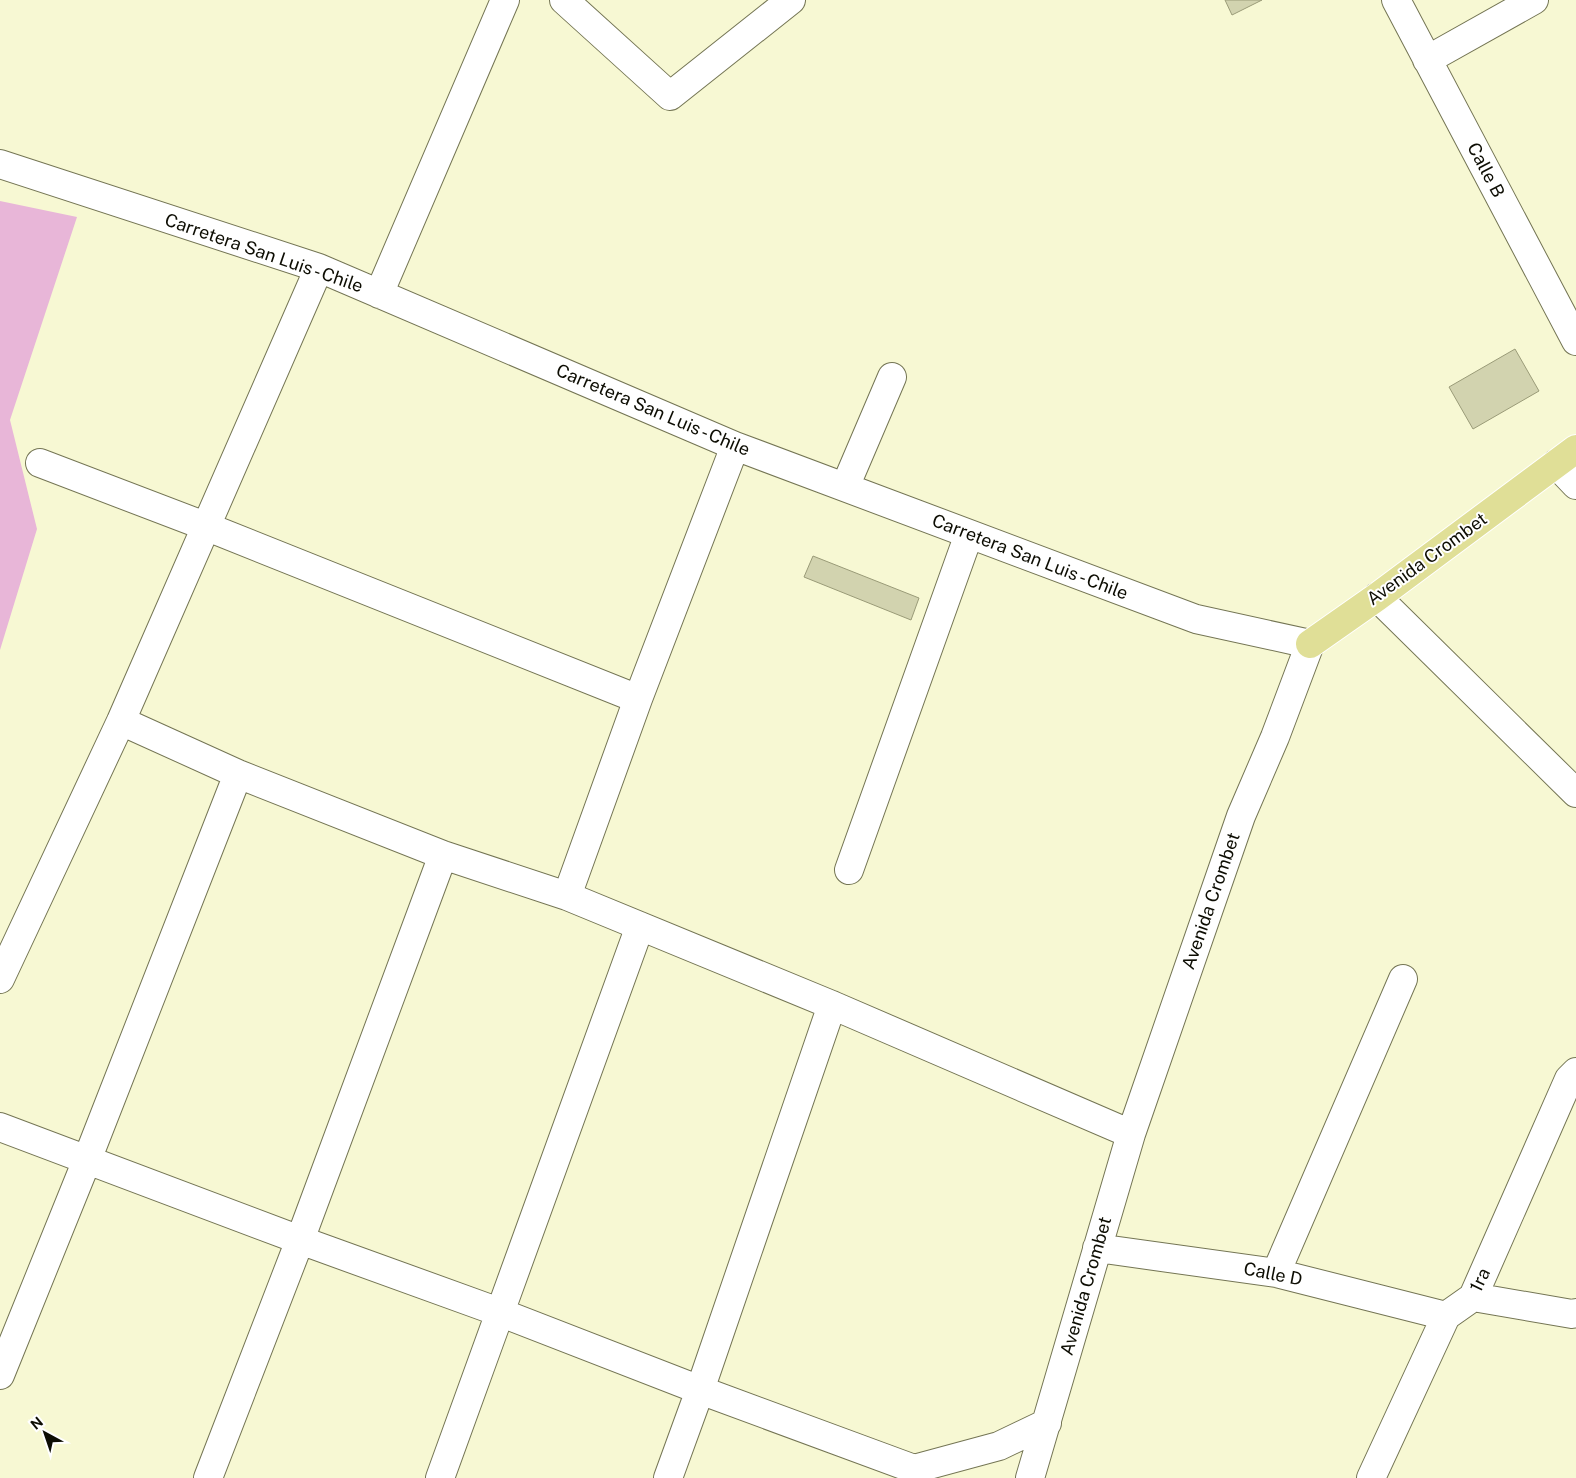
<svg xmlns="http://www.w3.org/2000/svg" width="1576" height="1478" font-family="'Public Sans',sans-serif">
<rect width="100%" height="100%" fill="#f7f8d3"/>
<path fill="#e8b6d8" d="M0,201L77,217L10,420L37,529L0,650Z"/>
<path fill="#d2d3af" stroke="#9a9b78" d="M1225,0H1262L1232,15Z
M1515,349L1539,391L1473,429L1449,387Z
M813,556L919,598L911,620L804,577Z"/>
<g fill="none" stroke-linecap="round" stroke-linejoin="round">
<g stroke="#747554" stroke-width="30">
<path id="minor" d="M564,0L670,96L791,0
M1396,0L1576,341
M1427,60L1534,0
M0,164L319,268L735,446L1196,619L1310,644L1275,737L1241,816L1131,1134L1030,1478
M379,294L505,0
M40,463L205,526L638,699
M1556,464L1576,485
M845,487L892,377
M1377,597L1576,793
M121,721L238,774L443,855L567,896L832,1005L1131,1134
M849,870L969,534
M567,896L638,699L735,446
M0,979L121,721L319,268
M0,1127L300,1240L499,1312L700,1390L914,1469L999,1446L1047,1423
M1097,1248L1276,1273L1446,1316
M1276,1273L1403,979
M1473,1297L1572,1314L1576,1313
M0,1375L87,1160L238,774
M208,1478L300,1240L443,855
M440,1478L640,926
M668,1478L700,1390L832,1005
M1371,1478L1446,1316L1473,1297L1569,1079L1576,1072"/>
</g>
<g stroke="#fff" stroke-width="30">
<path id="major" d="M1310,644L1377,597L1576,449"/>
</g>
<use href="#minor" stroke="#fff" stroke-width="28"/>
<use href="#major" stroke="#e0df97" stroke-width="28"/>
</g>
<g text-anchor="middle" stroke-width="4" stroke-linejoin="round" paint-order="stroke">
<g font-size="18" fill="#0d0d03" stroke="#fff">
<text transform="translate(1486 170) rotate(62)" y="6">Calle B</text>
<text transform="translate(264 253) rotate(19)" y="6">Carretera San Luis - Chile</text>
<text transform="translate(653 410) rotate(23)" y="6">Carretera San Luis - Chile</text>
<text transform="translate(1030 557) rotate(21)" y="6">Carretera San Luis - Chile</text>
<text transform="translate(1427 559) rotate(-36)" y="6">Avenida Crombet</text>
<text transform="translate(1211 901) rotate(-71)" y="6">Avenida Crombet</text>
<text transform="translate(1273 1274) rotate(11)" y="6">Calle D</text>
<text transform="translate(1480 1280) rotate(-64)" y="6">1ra</text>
<text transform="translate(1086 1286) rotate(-74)" y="6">Avenida Crombet</text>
</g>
</g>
<g transform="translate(45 1433) rotate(320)" stroke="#ffffff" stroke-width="4" paint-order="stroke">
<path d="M0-4L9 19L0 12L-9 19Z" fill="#0d0d03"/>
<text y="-8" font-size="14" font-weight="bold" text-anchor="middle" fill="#0d0d03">N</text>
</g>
</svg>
